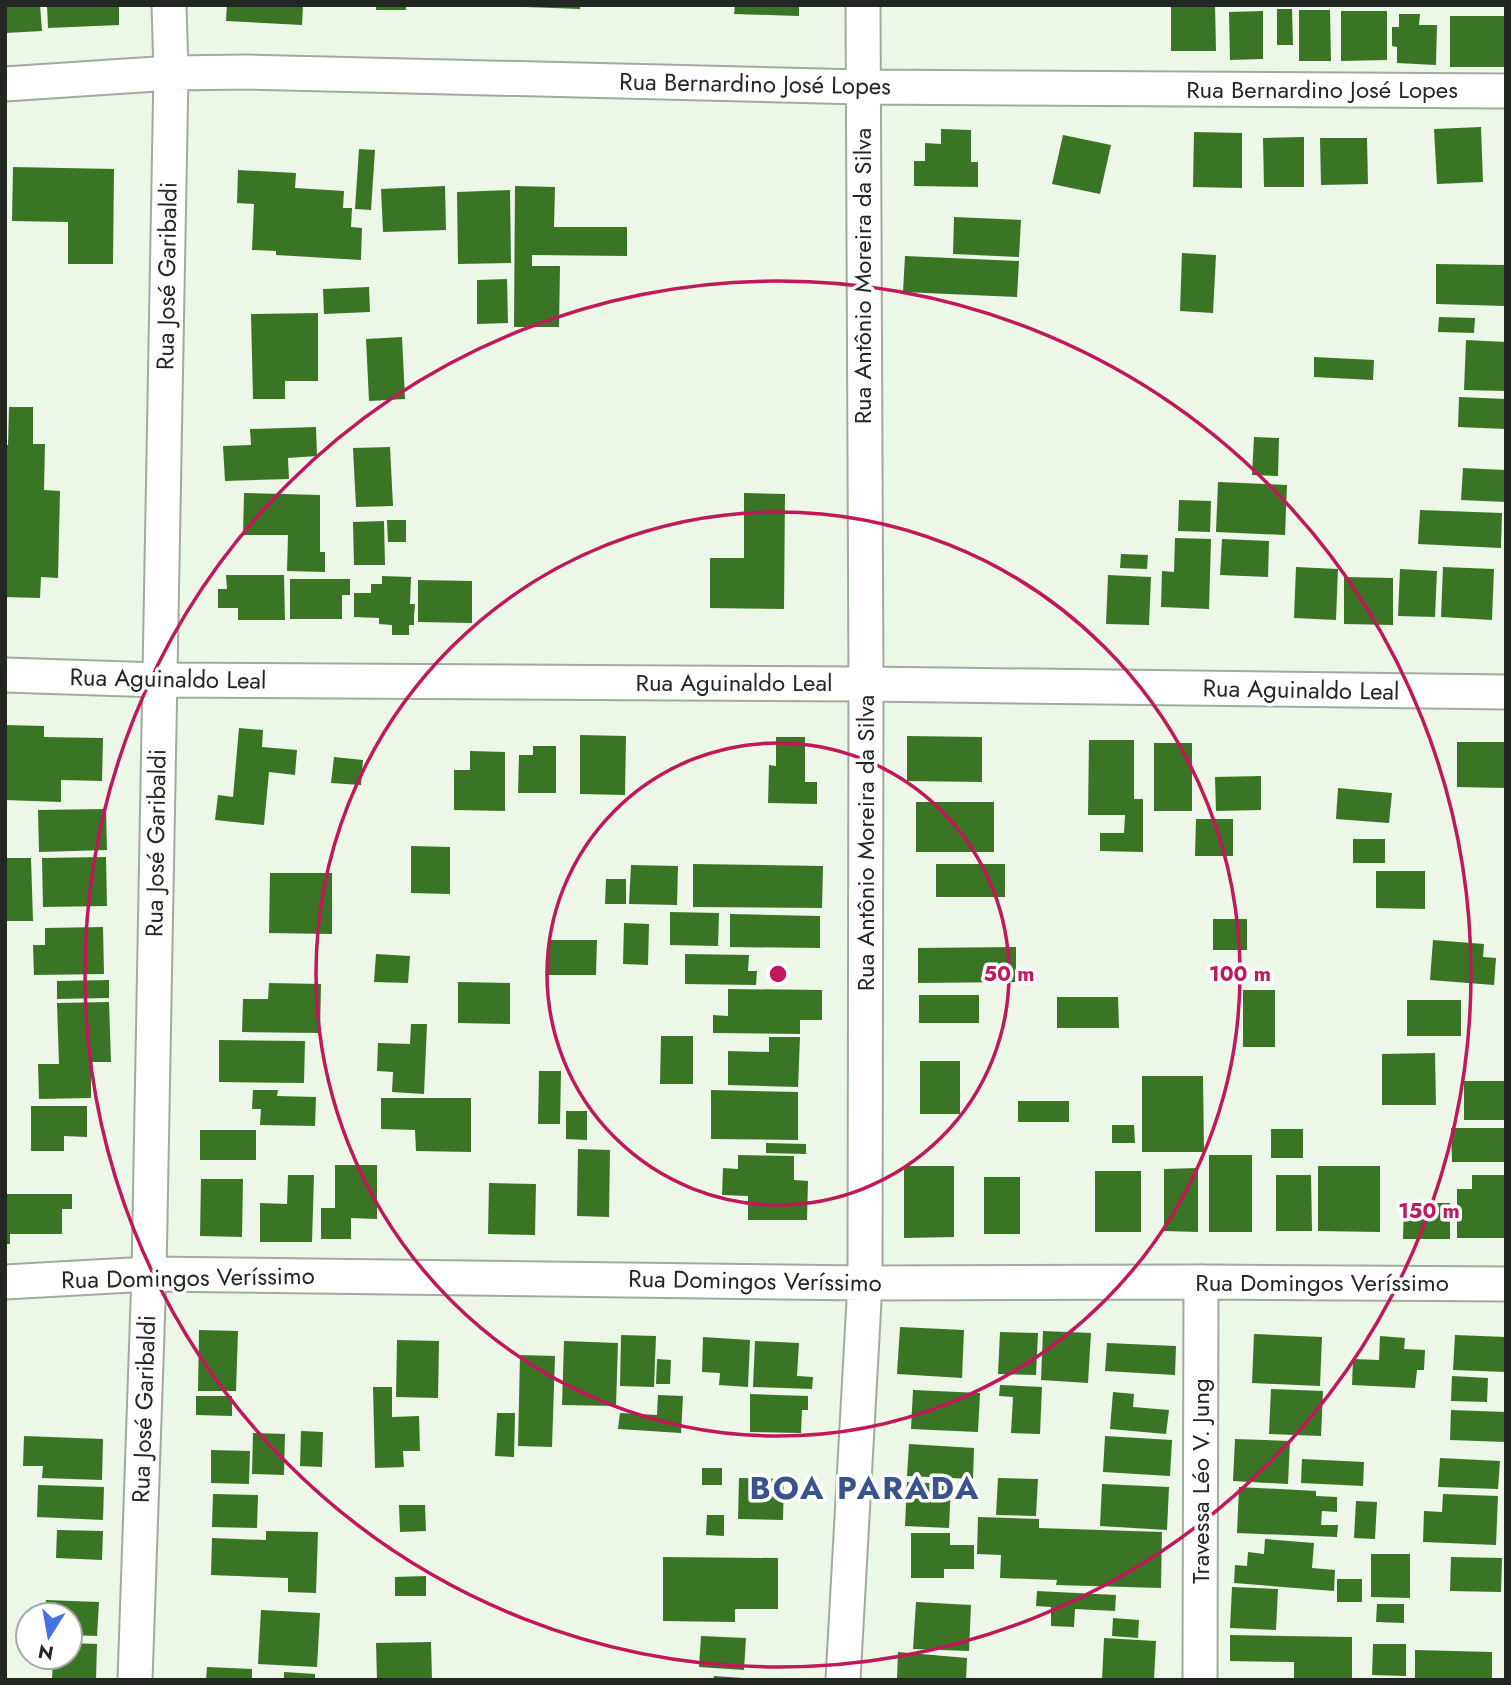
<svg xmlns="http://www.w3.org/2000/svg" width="1511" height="1685" font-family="Jost,sans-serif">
<rect width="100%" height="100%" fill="#ecf7e8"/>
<path fill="#397525" d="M5,5H40L42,31L5,33Z
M47,5H119V25L48,28Z
M227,5H303L302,25L226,21Z
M376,5H406V10H376Z
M526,5H580V9L526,7Z
M735,5H799V16L734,14Z
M1171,5H1215L1216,51H1171Z
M1277,9H1292L1293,45H1277Z
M1299,10H1330L1331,61H1299Z
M1263,11V59L1230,60L1229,12Z
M1341,11H1387V60L1341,61Z
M1399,14H1420L1419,25H1437L1436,65L1397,63V47L1392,46V27H1399Z
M1450,16H1504V67H1450Z
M1481,127L1483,182L1437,184L1434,129Z
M941,129L971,130V162H978V187L914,186V161H925V143L941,144Z
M1194,132L1242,133V188L1193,187Z
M1063,135L1111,145L1100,194L1052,184Z
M1304,137V187H1264L1263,138Z
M1320,138H1367L1368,184L1321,185Z
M359,149L375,150L371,210L355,209Z
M13,167L114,169L113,264H68V222L12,221Z
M238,170L296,173L295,188L344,191L343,208H352L351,227L362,228L361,260L276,255V251L252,250L254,204L237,203Z
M445,186L446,230L383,232L381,189Z
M515,186L555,187L554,227H627V256L532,255V266H560L559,327H514Z
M510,190L511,263L458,264L457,192Z
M954,217L1021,220L1019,257L953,254Z
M1182,253L1216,255L1213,313L1180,311Z
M905,256L1019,261L1017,297L903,292Z
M1436,264L1505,265V306L1436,304Z
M507,279L508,323L477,324V280Z
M369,287L370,312L324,314L323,289Z
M318,313V381H285V399H253L251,314Z
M1439,317L1475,318L1474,333L1438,332Z
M402,337L405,399L369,401L366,339Z
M1466,340L1506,342V391L1464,390Z
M1314,357L1374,360L1373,380L1314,377Z
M1459,397L1506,399V429L1458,427Z
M9,407H33V444H45L44,490L60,491L58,578L41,577L40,598L5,597V445H8Z
M316,427L317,456L288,458L289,479L225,481L223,446L251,445L250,429Z
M1254,437L1279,438L1278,476L1252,475Z
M390,447L393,506L356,507L353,448Z
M1463,468L1506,470V502L1461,500Z
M1218,482L1287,485L1285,535L1216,532Z
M244,493L320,495V552H325V572L287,571L288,535H243Z
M744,493L785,494L784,609L710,608V558H744Z
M1179,500L1211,501L1210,532L1178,531Z
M1420,510L1502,513L1501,548L1418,544Z
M387,520H406V542H388Z
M384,521L385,565H354L353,522Z
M1175,538L1211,539L1209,609L1161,607L1162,571L1174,572Z
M1222,539L1269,541L1268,577L1220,575Z
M1121,554L1148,555L1147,569L1120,568Z
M1296,567L1338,569L1336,620L1294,618Z
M1443,567L1494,569L1492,620L1441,617Z
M1400,569L1437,571L1435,617L1398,616Z
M226,575H284L285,620H238V608H218V589H227Z
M1108,575L1151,577L1149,625L1106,624Z
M382,576L411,577L410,604H415L414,616V625H409V635H392V625L379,624V618L354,617V593H371V584H382Z
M1344,577L1393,578V625L1344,624Z
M290,579H350V595H342V619H290Z
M418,580L472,581V623L418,622Z
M5,725L44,726V737L103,738L102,781L61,780V802L5,800Z
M239,728L263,730L262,747L297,750L295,775L269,772L264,825L215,820L218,795L233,797Z
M580,735L626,736L625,795L580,794Z
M907,736L982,737V782L907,781Z
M776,737H805V782H817V804L768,803L769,765L776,766Z
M1089,740H1134V799H1143V852L1100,851V833H1124L1125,815H1088Z
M1457,742H1506V788L1457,787Z
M1154,743H1192V811H1154Z
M533,746H556V793H518L519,755H533Z
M470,751L505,752V811L454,810V770H470Z
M334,757L363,760L361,785L331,783Z
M1261,776V810L1216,811L1215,777Z
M1338,788L1392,793L1389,823L1336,819Z
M916,802H994V852H916Z
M106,809L107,850L39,852L38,810Z
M1196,819H1233V856H1195Z
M1353,839H1385V863H1353Z
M411,846L450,847V894L411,893Z
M106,857L107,906L43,907L42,858Z
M5,858H31L33,921H5Z
M693,864L823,866L822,908L693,907Z
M936,864H1005V897H936Z
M631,865L678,866L677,905L629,904Z
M1376,871H1425V909L1376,908Z
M270,873H332V934L269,933Z
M606,879H626V904H605Z
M670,912L719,913L718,946L670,945Z
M730,914L820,916V948L730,947Z
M1213,919H1247V950H1213Z
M624,923L649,924L648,965L623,964Z
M103,927L104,974L34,975L33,945H45V928Z
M548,940H597L596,975H548Z
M1433,940L1484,944L1483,957L1496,958L1494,985L1430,980Z
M1016,947V982L918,983V948Z
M376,954L410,956L408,983L374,982Z
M685,954L749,955L748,971H757L756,985L685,984Z
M109,980V998L57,999V981Z
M458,982L510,983V1024L458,1023Z
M269,983L321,984L320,1033L242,1032L243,999H268Z
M728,989L822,990V1020H800V1034L713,1033V1015L728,1016Z
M1243,990H1275V1047H1243Z
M919,995H979V1023H919Z
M1057,997H1118L1119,1028H1057Z
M1407,1000H1461V1036H1407Z
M109,1002L111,1062H91V1098L39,1099L38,1064H59L57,1003Z
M411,1024H427L424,1094L392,1092L393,1072L377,1071L378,1043L410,1044Z
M661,1036H693V1084H660Z
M769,1037H800L798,1087L728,1085V1051L769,1052Z
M219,1040L305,1041L304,1083L219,1082Z
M1435,1053L1436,1105H1382V1054Z
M920,1061H960V1114H920Z
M539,1071H561L560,1124H538Z
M1142,1076H1203L1204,1152H1142Z
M1464,1081H1506V1120H1464Z
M253,1090H278L277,1096L316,1097L315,1126L260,1125L261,1109H252Z
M711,1090L798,1092V1140L711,1139Z
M381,1098H471V1152L416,1151L415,1130L381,1129Z
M1018,1101H1069V1122H1018Z
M31,1106H87V1137L64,1136V1151H31Z
M566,1111H587V1140L566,1139Z
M1112,1125H1134L1135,1143H1112Z
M1451,1128H1506V1162H1452Z
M1271,1129H1303V1158H1271Z
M200,1130H256V1160H200Z
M766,1143L806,1144V1154L766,1153Z
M578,1149L610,1150L609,1217L577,1216Z
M738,1155L794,1156V1180L808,1181L807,1220H748V1196L722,1195L723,1168L738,1169Z
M1209,1155H1252V1232H1209Z
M335,1165H377V1219L351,1218V1239H321V1208H335Z
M904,1166H954V1237L904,1238Z
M1318,1166H1380V1232L1318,1231Z
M1198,1168V1232L1164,1231V1169Z
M1095,1171H1141V1232H1095Z
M288,1175H314L312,1242H260V1203L287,1204Z
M1276,1175H1311L1312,1231H1276Z
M1472,1175H1504V1238H1457V1189H1472Z
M984,1177H1020V1234H984Z
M201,1179H243L242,1237L200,1236Z
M489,1183L536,1184L535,1235L488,1234Z
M5,1194H72V1209H62V1234H10V1244H5Z
M1404,1203H1450V1239H1403Z
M900,1327L964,1330L962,1378L897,1374Z
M199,1330L238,1331L236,1391H198Z
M1043,1331L1091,1333L1088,1383L1041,1380Z
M1000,1332L1038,1333L1036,1375L998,1374Z
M1254,1334L1322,1337L1320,1386L1252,1383Z
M621,1335L656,1336L654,1387L620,1386Z
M1455,1335L1506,1337V1372L1453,1370Z
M1380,1336L1405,1338L1404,1349L1425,1350L1424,1370H1417L1415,1388L1352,1385L1353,1359L1379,1360Z
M703,1337L750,1340L748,1387L719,1385L720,1373L702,1372Z
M397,1340L439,1341L438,1398L396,1397Z
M564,1341L618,1343L616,1406L562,1405Z
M755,1341L799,1343L797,1376L813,1377L812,1389L753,1387Z
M1107,1343L1176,1346L1175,1375L1105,1371Z
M520,1355L555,1356L552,1447L518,1446Z
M657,1359L671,1360L670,1384H656Z
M1452,1376L1488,1378L1487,1402L1451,1401Z
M1000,1385L1042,1387L1040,1434L1011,1433L1013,1397L999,1396Z
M373,1387H392V1417L419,1416L420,1451H403L404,1467L375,1468Z
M1271,1389L1323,1391L1321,1436L1269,1434Z
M913,1390L980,1393L978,1432L911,1429Z
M1113,1392L1134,1394L1133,1407L1169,1410L1166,1434L1110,1429Z
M750,1394L808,1396V1410H802L801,1433L750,1432Z
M658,1395L683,1396L681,1433L618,1429L620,1413L657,1415Z
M196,1396H232V1416L196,1415Z
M1451,1410L1506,1412V1442L1450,1440Z
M497,1413H515L514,1457L495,1456Z
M301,1431L323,1432L322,1467L300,1466Z
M253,1433L285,1434L284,1475L252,1474Z
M24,1436L103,1439L102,1480L42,1478L43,1466H23Z
M1105,1436L1172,1440L1170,1476L1103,1472Z
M1235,1439L1290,1441L1288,1484L1233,1481Z
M909,1444L974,1448L973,1479L907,1476Z
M211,1450L250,1451L249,1484L211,1483Z
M1440,1458L1500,1461L1498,1489L1438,1487Z
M1302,1459L1364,1462L1363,1486L1301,1483Z
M702,1468H722V1485H702Z
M739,1478L784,1479L783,1520L738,1519Z
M998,1478L1038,1479L1036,1516L996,1515Z
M907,1482L951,1484L949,1528L905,1526Z
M1102,1484L1169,1487L1167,1530L1100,1526Z
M38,1485L104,1487L103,1520L37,1517Z
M1239,1487L1316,1491V1496L1337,1497V1512L1322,1511L1321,1525H1338L1337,1537L1237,1533Z
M213,1494L258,1495L257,1528L212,1527Z
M1443,1494L1498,1496L1496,1545L1423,1542L1424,1511L1442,1512Z
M1356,1501L1377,1502L1375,1539L1354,1538Z
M399,1505H425L426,1531L400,1532Z
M707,1515H724V1536L706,1535Z
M978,1517L1039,1519V1528L1162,1532L1161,1588L1056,1585L1057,1580L1000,1578L1001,1555L977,1554Z
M57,1530L103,1531L102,1560L56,1558Z
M266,1531L318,1532L316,1593L288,1592V1578L211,1575L212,1538L266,1540Z
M911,1533H950V1545H974V1569H944V1578H911Z
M1265,1539L1314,1543L1312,1568L1335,1570L1334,1591L1234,1583L1235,1565L1247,1566L1248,1552L1264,1554Z
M1371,1554H1410V1598L1371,1597Z
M663,1557L778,1558V1609H735V1622L663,1621Z
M1451,1557L1502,1558L1501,1592L1450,1591Z
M426,1576V1596H395V1577Z
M1337,1579H1362V1602H1337Z
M1232,1587L1278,1589L1276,1630L1230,1628Z
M1037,1591L1116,1595L1115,1611L1075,1609L1074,1627L1051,1626V1607L1036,1606Z
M46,1600L99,1602L97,1636L70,1635V1615H45Z
M916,1602L971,1605L969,1651L913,1649Z
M1377,1604H1404V1623L1376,1622Z
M261,1610L320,1613L317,1667L258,1664Z
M1113,1618L1139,1620L1138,1638L1112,1636Z
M1230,1635L1352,1637V1680H1294V1662L1230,1661Z
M701,1636L746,1638L744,1670L699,1667Z
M1104,1638L1156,1641L1154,1680H1102Z
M431,1642L432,1680H377L376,1643Z
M70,1643L97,1644L96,1680H52L53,1657H70Z
M1373,1644H1406V1676L1372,1675Z
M1415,1650L1492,1652V1680H1415Z
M898,1652L967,1658L966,1680H897Z
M207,1667L252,1669V1680H206Z
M284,1672L315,1674V1680H284Z
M714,1676L743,1678V1680H713Z"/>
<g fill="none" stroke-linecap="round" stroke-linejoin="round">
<g stroke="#a0ab9d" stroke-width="37">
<path id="minor" d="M5,84L171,73L247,72L862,87L1506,91
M5,675L159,680L866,684L1506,692
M5,1282L149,1274L865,1283L1201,1282L1506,1284
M135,1680L149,1274L171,73L169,5
M843,1680L865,1283L866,684L863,5
M1200,1680L1201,1282"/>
</g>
<use href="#minor" stroke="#fff" stroke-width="33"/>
</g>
<g fill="none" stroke="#c2185b" stroke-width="3.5">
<circle cx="778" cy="974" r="231"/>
<circle cx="778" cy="974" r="462"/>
<circle cx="778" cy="974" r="693"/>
</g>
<g text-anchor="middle" stroke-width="7" stroke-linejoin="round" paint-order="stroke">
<g font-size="24" fill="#232722" stroke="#fff">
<text transform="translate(755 84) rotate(1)" y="8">Rua Bernardino José Lopes</text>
<text x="1322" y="98">Rua Bernardino José Lopes</text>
<text transform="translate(167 276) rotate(-89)" y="8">Rua José Garibaldi</text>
<text transform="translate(863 276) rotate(-90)" y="8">Rua Antônio Moreira da Silva</text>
<text transform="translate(168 679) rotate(1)" y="8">Rua Aguinaldo Leal</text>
<text x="734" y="691">Rua Aguinaldo Leal</text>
<text transform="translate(1301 690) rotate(1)" y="8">Rua Aguinaldo Leal</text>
<text transform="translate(156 843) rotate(-89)" y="8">Rua José Garibaldi</text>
<text transform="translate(866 843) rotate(-90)" y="8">Rua Antônio Moreira da Silva</text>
<text transform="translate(188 1278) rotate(-1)" y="8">Rua Domingos Veríssimo</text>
<text transform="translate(755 1281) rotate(1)" y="8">Rua Domingos Veríssimo</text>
<text x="1322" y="1291">Rua Domingos Veríssimo</text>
<text transform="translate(144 1409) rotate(-88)" y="8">Rua José Garibaldi</text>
<text transform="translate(1201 1481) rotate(-90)" y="8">Travessa Léo V. Jung</text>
</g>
<g font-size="32" font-weight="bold" letter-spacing="2" fill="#3b538d" stroke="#fff">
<text x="865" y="1499">BOA PARADA</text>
</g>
</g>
<circle cx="778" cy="974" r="10" fill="#c2185b" stroke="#fff" stroke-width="3.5"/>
<g font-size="21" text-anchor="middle" font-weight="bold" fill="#c2185b" stroke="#fff" stroke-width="7" stroke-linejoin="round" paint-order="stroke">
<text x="1009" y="981">50 m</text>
<text x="1240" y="981">100 m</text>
<text x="1429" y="1218">150 m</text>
</g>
<rect width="1511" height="1685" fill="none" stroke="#232722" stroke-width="14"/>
<g transform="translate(49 1636) rotate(191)"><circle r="33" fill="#ffffff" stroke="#a7a9a7" stroke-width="2"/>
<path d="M0-5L12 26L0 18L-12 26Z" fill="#4671e3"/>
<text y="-10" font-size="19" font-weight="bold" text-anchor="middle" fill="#232722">N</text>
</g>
</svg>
